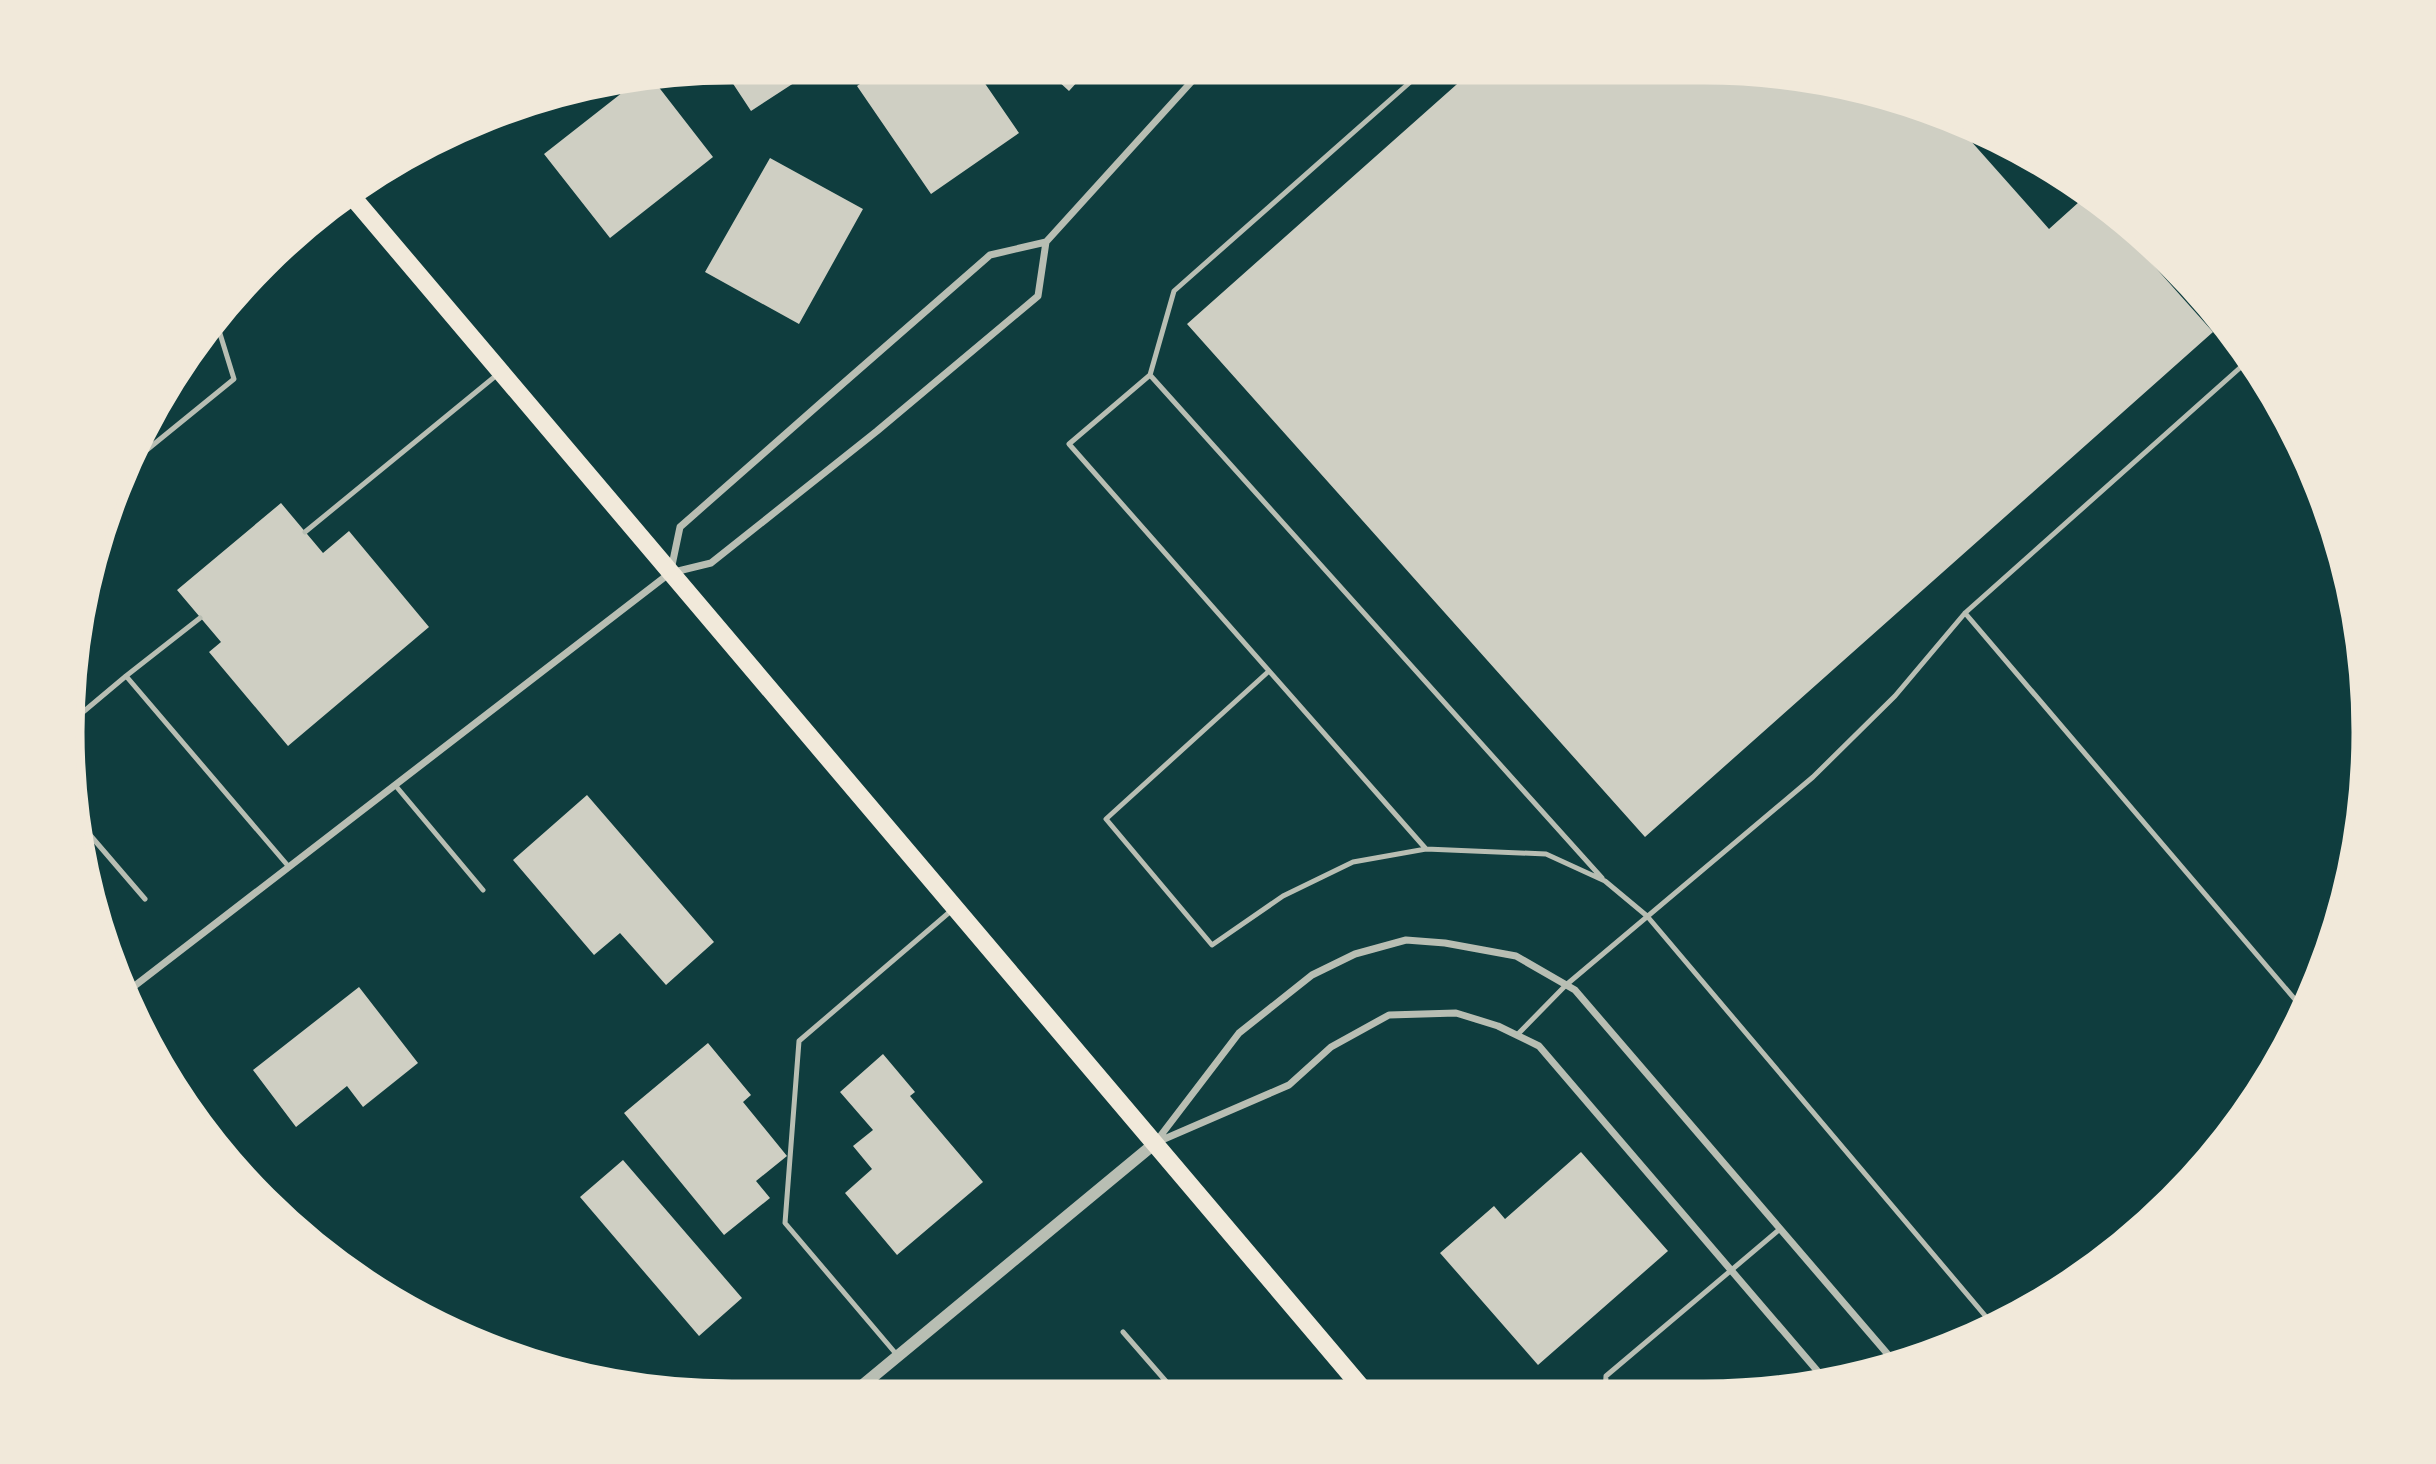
<svg xmlns="http://www.w3.org/2000/svg" width="2436" height="1464" font-family="Ubuntu,sans-serif">
<rect width="100%" height="100%" fill="#0f3d3e"/>
<path fill="#cfcfc3" d="M732,68H817L751,111L724,70Z
M883,68L975,69L1019,133L931,194L857,86Z
M1045,69H1089L1069,91Z
M1474,69L1748,70L1918,104L1954,122L2049,229L2089,193L2213,332L1645,837L1187,324Z
M654,81L713,157L610,238L544,154L632,85Z
M770,158L863,209L799,324L705,272Z
M281,503L323,553L349,531L429,627L288,746L209,652L221,642L177,590Z
M587,795L714,942L666,985L620,933L594,955L513,860Z
M359,987L418,1063L363,1107L347,1086L296,1127L253,1070Z
M708,1043L751,1095L743,1102L787,1156L756,1181L770,1198L724,1235L624,1113Z
M883,1054L915,1092L910,1096L983,1182L897,1255L845,1193L872,1169L853,1146L873,1130L840,1092Z
M1581,1152L1668,1251L1538,1365L1440,1253L1494,1206L1505,1219Z
M623,1160L742,1298L699,1336L580,1197Z
M1053,1382L1063,1394H1037Z"/>
<g fill="none" stroke-linecap="round" stroke-linejoin="round">
<path stroke="#b8beb3" stroke-width="5" d="M1425,69L1174,291L1150,375L1069,444L1426,849L1546,854L1605,881L1647,916L1993,1325
M309,226L343,197
M1150,375L1602,878
M132,462L234,379L217,324
M305,532L498,374
M1965,613L2304,1010
M1269,671L1106,819L1212,945L1283,896L1353,862L1426,849
M126,676L200,618
M70,723L126,676L289,867
M395,785L483,890
M84,828L145,899
M1517,1035L1566,985L1813,777L1895,696L1965,613L2251,358
M1123,1332L1177,1394
M897,1355L785,1223L799,1041L952,910
M1605,1394L1606,1376L1780,1229"/>
<path stroke="#b8beb3" stroke-width="7" d="M671,570L680,527L823,401L990,255L1046,242
M128,991L670,573L711,563L877,431L1038,296L1046,242L1203,69
M1155,1143L1239,1033L1312,975L1355,954L1406,940L1445,943L1516,956L1575,990L1897,1365
M1155,1143L1289,1085L1331,1047L1389,1015L1456,1013L1498,1026L1539,1046L1826,1381"/>
<path stroke="#b8beb3" stroke-width="12" d="M852,1394L1154,1144"/>
<path stroke="#f1e9da" stroke-width="18" d="M350,194L1367,1394"/>
</g>
<path d="M0 0H2436V1464H0ZM732 80H1704A652 652 0 0 1 2356 732V732A652 652 0 0 1 1704 1384H732A652 652 0 0 1 80 732V732A652 652 0 0 1 732 80Z" fill="#f1e9da" fill-rule="evenodd"/>
<path fill="none" stroke="#f1e9da" stroke-width="9" d="M732 80H1704A652 652 0 0 1 2356 732V732A652 652 0 0 1 1704 1384H732A652 652 0 0 1 80 732V732A652 652 0 0 1 732 80Z"/>
</svg>
